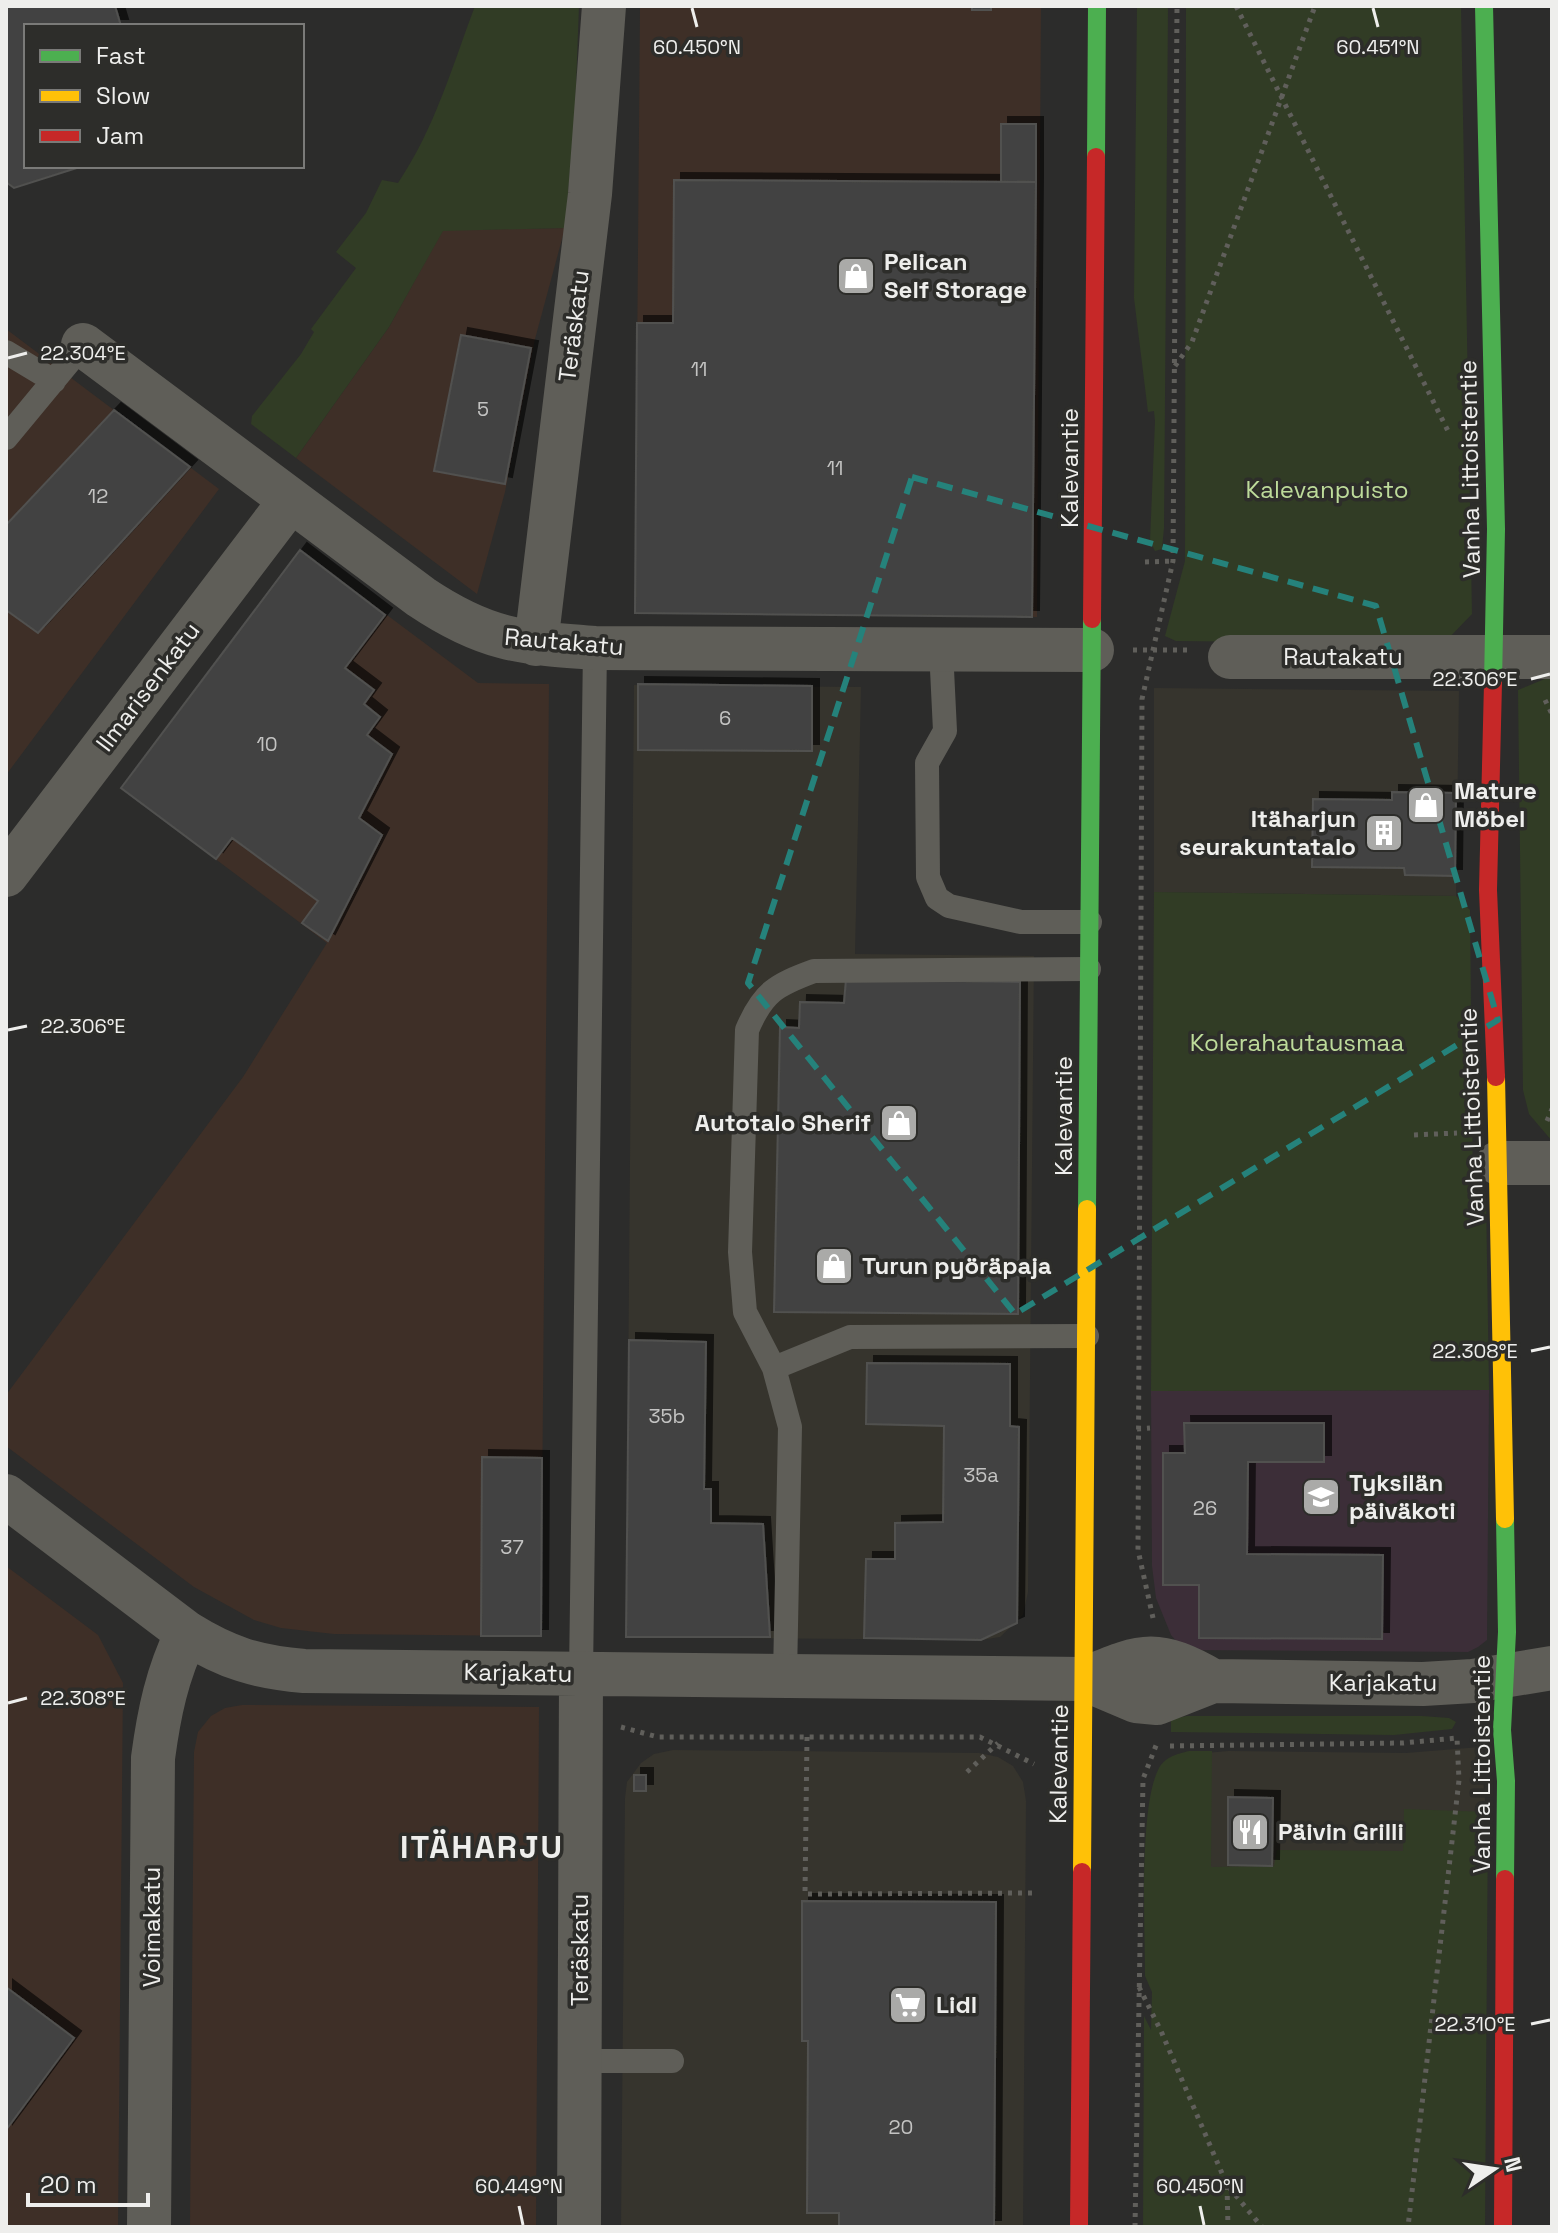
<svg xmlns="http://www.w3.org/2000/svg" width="1558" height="2233" font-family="'Space Grotesk',sans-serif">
<defs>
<filter id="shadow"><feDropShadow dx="7" dy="-7" stdDeviation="0" flood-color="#0009"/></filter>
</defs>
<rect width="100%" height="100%" fill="#2c2c2b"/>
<path fill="#36342d" d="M634,685L861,687L855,954L1034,956L1028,1592L1023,1615L1000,1637L981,1640L626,1637Z
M1154,688L1459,691L1456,896L1154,892Z
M1480,1747L1486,1811L1409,1869L1153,1872L1184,1755L1228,1751L1406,1753Z
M673,1750L979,1753L998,1757L1013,1766L1023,1782L1026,1801L1023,2227H621L625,1798L627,1782L641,1763L654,1754Z"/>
<path fill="#3e2f27" d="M640,6H1041L1037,617L635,613Z
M565,228L535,339L505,492L477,594L296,458L389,327L443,230Z
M6,329L219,489L6,775Z
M300,550L478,683L549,684L541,1636L334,1634L281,1628L254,1620L194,1587L6,1446V1395L243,1077L327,943L121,788Z
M6,1566L98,1635L123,1683L118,2227H6Z
M242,1705L539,1707L536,2227H190L194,1752L198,1732L211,1716L225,1708Z"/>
<path fill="#3c2e38" d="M1489,1390L1487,1640L1478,1647L1468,1652L1184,1650L1171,1635L1156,1598L1152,1566L1151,1391Z"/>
<path fill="#313c25" d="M475,6H579L575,112L565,228L443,231L389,327L296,458L251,424L252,416L301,354L314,332L311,329L356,268L336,252L366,213L382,180L398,183C435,128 452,67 475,6Z
M1137,6H1168L1164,528L1162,549L1155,551L1150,541L1155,421L1154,411L1148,412L1134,298Z
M1186,6H1461L1472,614L1443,644L1176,641L1165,636L1185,561Z
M1552,676V1141L1529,1114L1523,1090L1518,690Z
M1154,892L1456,896L1470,910L1473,1195H1486L1489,1390L1151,1391Z
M1187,1716H1422L1449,1718L1456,1722L1452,1729L1394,1735L1171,1732V1719Z
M1189,1751H1212L1211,1867L1274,1866L1277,1850L1403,1851L1404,1809L1488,1812L1485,2227H1143L1144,2016L1151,2030L1152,1992L1145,1976C1145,1928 1139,1809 1158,1770C1164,1757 1177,1754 1189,1751Z"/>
<path fill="#434342" stroke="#515150" stroke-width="2" filter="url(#shadow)" d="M6,6H115L121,26H26V166H83L14,188L6,182Z
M972,6H991V10H972Z
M1001,124H1036V182H1001Z
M674,180L1036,182L1032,617L635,613L637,323H673Z
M461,335L531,348L505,484L434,471Z
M114,410L190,467L38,633L6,610V525Z
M300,550L385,615L345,668L374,690L364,704L380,717L367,735L392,754L359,818L382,835L328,941L302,923L318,901L232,838L216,859L121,788Z
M638,684L812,686V751L638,750Z
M1392,792L1456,793L1455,876L1405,875L1404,868L1312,867L1313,799L1392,800Z
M846,979L1020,982L1018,1314L774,1312L780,1027L799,1028L800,1002L844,1003Z
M629,1340L706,1342L704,1489H711V1523L763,1524L770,1637H626Z
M867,1363L1010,1364V1426L1019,1427L1017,1623L981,1640L864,1638L866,1559H895V1523L943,1522L944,1426L866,1424Z
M1184,1423H1324V1462H1248L1247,1554L1383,1555L1382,1639L1199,1638V1585H1163V1453H1185Z
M482,1457L542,1458L541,1636H481Z
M634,1775H646V1791H634Z
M1228,1797L1273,1798L1272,1866L1228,1865Z
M802,1901L996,1902L994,2227H839V2213H807L808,2041H802Z
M6,1987L74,2038L6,2130Z"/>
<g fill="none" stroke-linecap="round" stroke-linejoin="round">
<path stroke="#605f5b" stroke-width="5" stroke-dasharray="4 6" stroke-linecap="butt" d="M1236,6L1450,435
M1175,366L1192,342L1315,6
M1145,562L1173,561
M1133,650H1191
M1545,700L1552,714
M1547,1121L1552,1109
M1414,1135L1457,1133
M1137,1429L1150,1428
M1153,1618L1138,1550L1142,699L1173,561L1177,6
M621,1727L658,1737H980L1034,1764
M807,1737L805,1894L1033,1893
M1170,1746L1403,1743L1457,1738L1459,1780L1408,2227
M967,1772L998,1743
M1139,1987L1161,2031L1227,2185L1262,2227
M1227,2186L1228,2227
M1135,2227L1143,1779L1157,1743"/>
<path stroke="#5f5e58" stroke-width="24" d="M6,352L54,381
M6,438L83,345
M941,649L945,731L927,763L928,877L937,898L949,906L1021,922H1090
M774,1368L850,1337L1087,1336
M581,1674L595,648
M785,1676L790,1427L774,1368L745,1312L740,1252L747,1030C763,992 776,985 814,971L1089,969
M580,2061H672"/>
<path stroke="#5f5e58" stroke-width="44" d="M83,345L421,597C485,640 520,643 595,648L1092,650
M536,644L590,194L604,6
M1230,657H1552
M6,875L291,500
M1498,1163H1552
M6,1496L187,1633C227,1658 257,1667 304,1671L1084,1679L1136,1701L1157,1703L1213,1681L1423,1684L1473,1681L1552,1668
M1084,1679C1143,1655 1155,1648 1213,1681
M149,2227L153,1758C159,1713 167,1674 187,1633
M579,2227L581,1674"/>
<path stroke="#4caf50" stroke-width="18" d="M1484,6L1496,529L1493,683
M1096,157L1097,6
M1087,1209L1092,619
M1505,1519L1507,1632L1502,1730L1506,1781L1505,1879"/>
<path stroke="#ffc107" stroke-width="18" d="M1496,1077L1505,1519
M1082,1872L1087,1209"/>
<path stroke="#c62828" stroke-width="18" d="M1092,619L1096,157
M1493,683L1488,890L1496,1077
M1079,2227L1082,1872
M1503,2227L1505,1879"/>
</g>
<path fill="none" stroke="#25827b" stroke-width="6" stroke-dasharray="16 10" stroke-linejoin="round" d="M912,477L1376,606L1498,1020L1015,1314L748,983Z"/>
<path fill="none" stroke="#eeeeec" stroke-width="3" d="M692,8L697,27M1373,8L1378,27M8,358L27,353M1531,679L1550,674M8,1030L27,1026M1531,1351L1550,1347M8,1703L27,1698M1531,2024L1550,2020M519,2206L523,2225M1200,2206L1204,2225"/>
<defs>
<g id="shop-square" transform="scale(2)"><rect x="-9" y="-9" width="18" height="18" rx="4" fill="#aaaaa8" stroke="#2d2d2a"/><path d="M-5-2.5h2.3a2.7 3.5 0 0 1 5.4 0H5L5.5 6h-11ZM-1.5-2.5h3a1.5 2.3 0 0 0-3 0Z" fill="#fff"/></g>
<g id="building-square" transform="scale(2)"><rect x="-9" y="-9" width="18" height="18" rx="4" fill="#aaaaa8" stroke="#2d2d2a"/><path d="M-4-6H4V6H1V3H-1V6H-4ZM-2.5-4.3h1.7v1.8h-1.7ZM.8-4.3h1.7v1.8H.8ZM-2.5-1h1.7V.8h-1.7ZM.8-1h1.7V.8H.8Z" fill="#fff"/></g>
<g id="school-square" transform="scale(2)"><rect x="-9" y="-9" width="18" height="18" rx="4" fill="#aaaaa8" stroke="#2d2d2a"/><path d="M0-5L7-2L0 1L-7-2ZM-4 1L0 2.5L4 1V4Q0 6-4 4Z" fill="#fff"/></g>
<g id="restaurant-square" transform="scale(2)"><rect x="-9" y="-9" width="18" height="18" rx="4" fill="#aaaaa8" stroke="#2d2d2a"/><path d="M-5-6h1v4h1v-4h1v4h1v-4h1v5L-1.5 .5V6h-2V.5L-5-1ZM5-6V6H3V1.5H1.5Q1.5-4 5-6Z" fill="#fff"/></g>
<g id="supermarket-square" transform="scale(2)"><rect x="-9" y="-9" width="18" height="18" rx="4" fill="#aaaaa8" stroke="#2d2d2a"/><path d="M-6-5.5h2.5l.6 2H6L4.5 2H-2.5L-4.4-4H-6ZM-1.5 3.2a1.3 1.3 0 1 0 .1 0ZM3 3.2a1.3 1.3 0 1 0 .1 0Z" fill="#fff"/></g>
</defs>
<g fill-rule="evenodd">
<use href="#shop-square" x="856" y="276"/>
<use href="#shop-square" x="1426" y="805"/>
<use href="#building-square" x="1384" y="833"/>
<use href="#shop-square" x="899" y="1123"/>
<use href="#shop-square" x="834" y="1266"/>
<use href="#school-square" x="1321" y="1497"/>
<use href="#restaurant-square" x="1250" y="1832"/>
<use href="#supermarket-square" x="908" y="2005"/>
</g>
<g text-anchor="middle" stroke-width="7" stroke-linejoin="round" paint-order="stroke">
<g font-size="20" fill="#c3c3c2">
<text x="699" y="376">11</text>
<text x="483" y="416">5</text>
<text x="835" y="475">11</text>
<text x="98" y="503">12</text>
<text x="725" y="725">6</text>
<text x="267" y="751">10</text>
<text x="667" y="1423">35b</text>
<text x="981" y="1482">35a</text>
<text x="1205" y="1515">26</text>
<text x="512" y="1554">37</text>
<text x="901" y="2134">20</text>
</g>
<g font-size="24" font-weight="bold" fill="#eeeeec" stroke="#2d2d2a" text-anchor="start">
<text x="884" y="270">Pelican<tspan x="884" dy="28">Self Storage</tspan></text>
<text x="1454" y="799">Mature<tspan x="1454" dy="28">Möbel</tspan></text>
<text x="1356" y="827" text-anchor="end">Itäharjun<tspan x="1356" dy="28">seurakuntatalo</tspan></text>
<text x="871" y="1131" text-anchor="end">Autotalo Sherif</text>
<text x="862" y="1274">Turun pyöräpaja</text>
<text x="1349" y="1491">Tyksilän<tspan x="1349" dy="28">päiväkoti</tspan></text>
<text x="1278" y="1840">Päivin Grilli</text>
<text x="936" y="2013">Lidl</text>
</g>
<g font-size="24" fill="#eeeeec" stroke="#2d2d2a">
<text transform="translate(574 326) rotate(-83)" y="8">Teräskatu</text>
<text transform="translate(1070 468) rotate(-90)" y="8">Kalevantie</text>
<text transform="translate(1470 469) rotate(-91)" y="8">Vanha Littoistentie</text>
<text transform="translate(564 642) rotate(5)" y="8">Rautakatu</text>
<text x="1343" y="665">Rautakatu</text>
<text transform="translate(148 687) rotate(-53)" y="8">Ilmarisenkatu</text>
<text transform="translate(1064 1116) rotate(-90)" y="8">Kalevantie</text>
<text transform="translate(1472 1117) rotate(-92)" y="8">Vanha Littoistentie</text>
<text transform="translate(518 1673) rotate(1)" y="8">Karjakatu</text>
<text x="1383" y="1691">Karjakatu</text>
<text transform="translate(1059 1764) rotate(-89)" y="8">Kalevantie</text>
<text transform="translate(1482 1764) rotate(-90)" y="8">Vanha Littoistentie</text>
<text transform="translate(152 1927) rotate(-90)" y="8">Voimakatu</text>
<text transform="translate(580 1950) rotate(-90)" y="8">Teräskatu</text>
</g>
<g font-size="24" fill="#bddb9a" stroke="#2d2d2a">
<text x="1327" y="498">Kalevanpuisto</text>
<text x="1297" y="1051">Kolerahautausmaa</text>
</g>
<g font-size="32" font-weight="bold" letter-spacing="2" fill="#eeeeec" stroke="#2d2d2a">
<text x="482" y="1858">ITÄHARJU</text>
</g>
</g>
<g font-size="20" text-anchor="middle" fill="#eeeeec" stroke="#2d2d2a" stroke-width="7" stroke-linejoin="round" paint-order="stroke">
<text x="697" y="54">60.450°N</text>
<text x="1378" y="54">60.451°N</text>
<text x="83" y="360">22.304°E</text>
<text x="1475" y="686">22.306°E</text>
<text x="83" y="1033">22.306°E</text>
<text x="1475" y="1358">22.308°E</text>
<text x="83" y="1705">22.308°E</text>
<text x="1475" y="2031">22.310°E</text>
<text x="519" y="2193">60.449°N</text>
<text x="1200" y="2193">60.450°N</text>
</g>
<rect width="1558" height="2233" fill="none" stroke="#eeeeec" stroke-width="16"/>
<rect x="24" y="24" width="280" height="144" fill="#2d2d2a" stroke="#7a7a78" stroke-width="2"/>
<rect x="40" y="50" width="40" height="12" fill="#4caf50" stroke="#7a7a78" stroke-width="2"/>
<text x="96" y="64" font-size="24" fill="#eeeeec">Fast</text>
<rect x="40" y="90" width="40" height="12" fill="#ffc107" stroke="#7a7a78" stroke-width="2"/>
<text x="96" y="104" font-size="24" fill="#eeeeec">Slow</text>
<rect x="40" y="130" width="40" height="12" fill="#c62828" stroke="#7a7a78" stroke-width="2"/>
<text x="96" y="144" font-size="24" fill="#eeeeec">Jam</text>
<g transform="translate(1494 2169) rotate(77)" stroke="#2d2d2a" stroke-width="6" paint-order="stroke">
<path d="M0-6L14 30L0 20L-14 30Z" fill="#eeeeec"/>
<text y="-12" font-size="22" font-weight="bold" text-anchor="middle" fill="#eeeeec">N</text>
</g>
<path d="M28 2193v12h120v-12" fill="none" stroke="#eeeeec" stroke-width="4"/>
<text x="40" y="2193" font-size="24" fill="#eeeeec" stroke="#2d2d2a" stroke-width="6" paint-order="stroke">20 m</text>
</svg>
